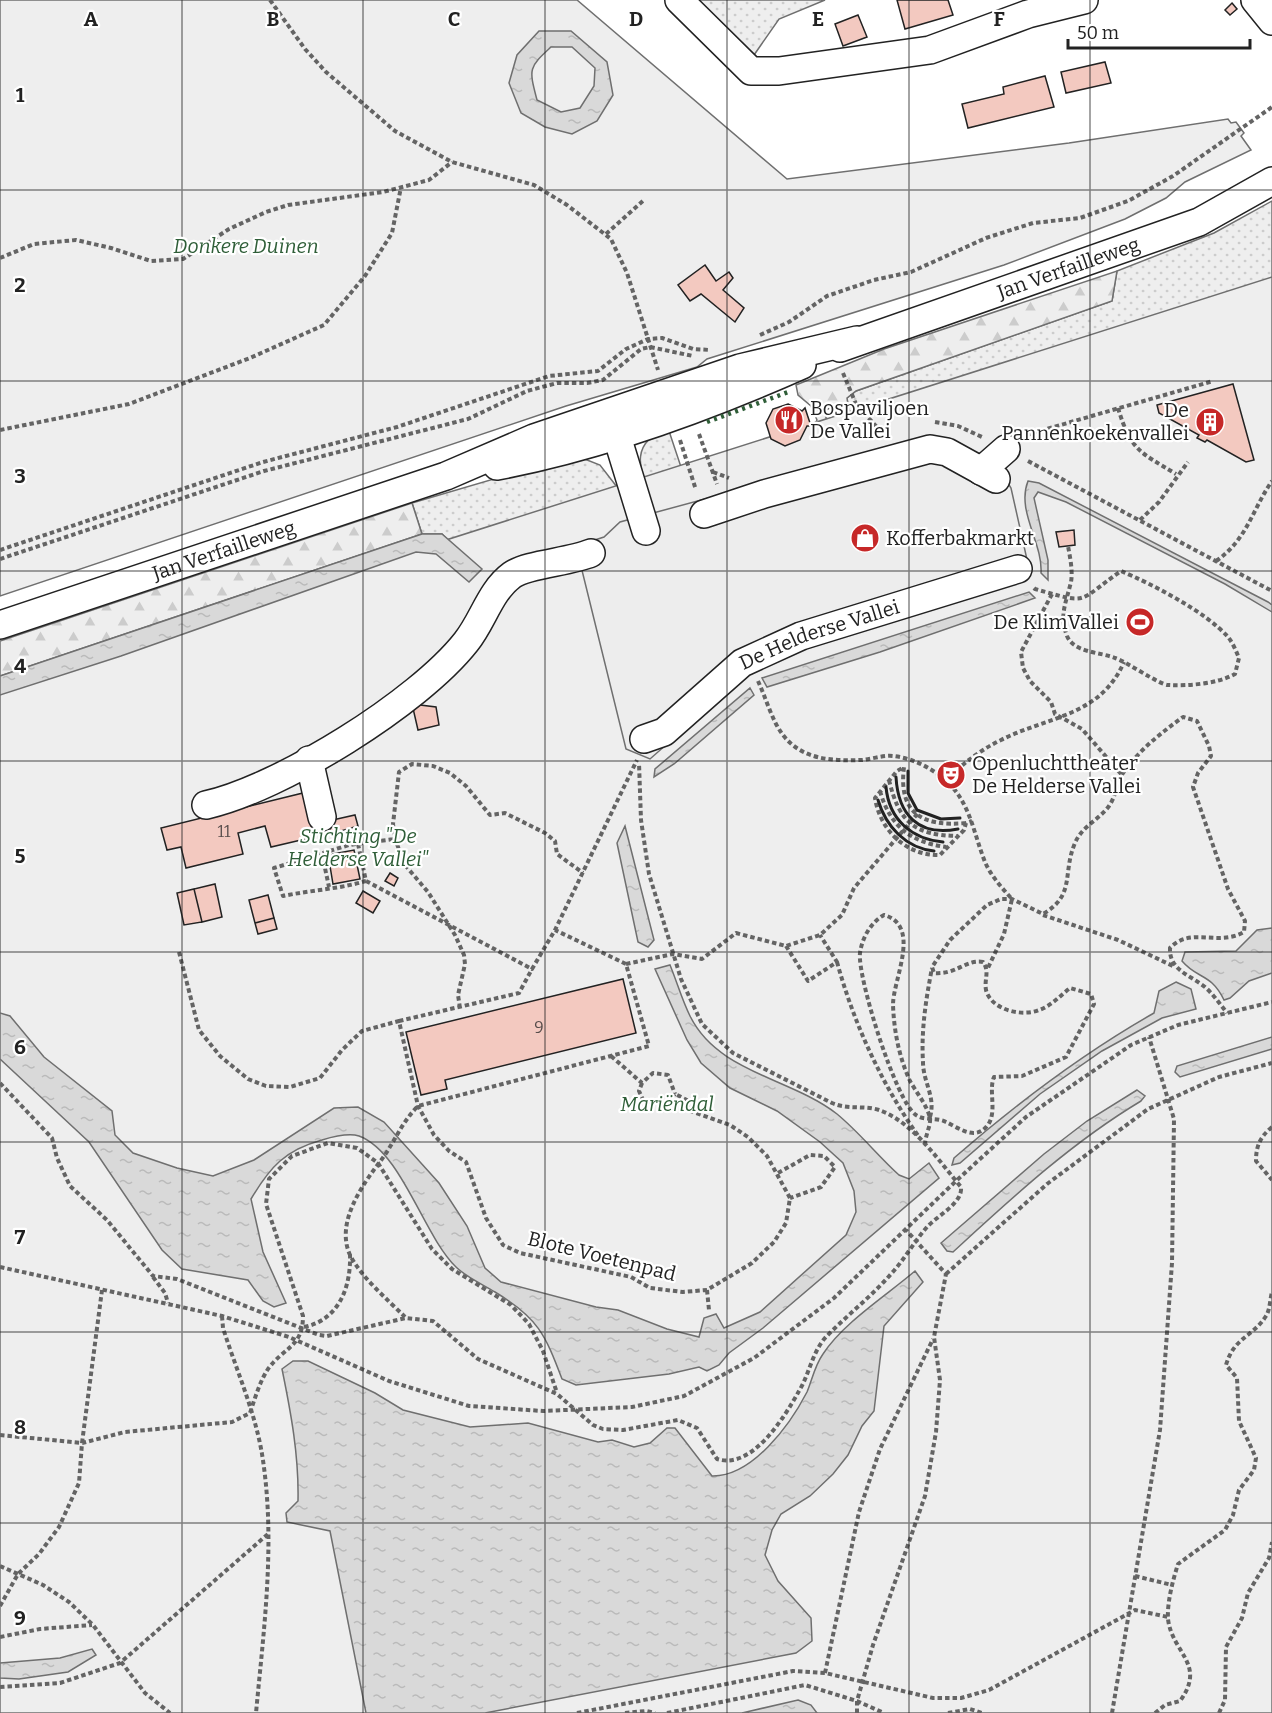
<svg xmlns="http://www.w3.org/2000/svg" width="1272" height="1713" font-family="Bitter,serif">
<defs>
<pattern id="grass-dots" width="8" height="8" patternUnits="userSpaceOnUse" patternTransform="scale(1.5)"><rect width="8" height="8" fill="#eee"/><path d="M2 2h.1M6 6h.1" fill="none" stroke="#ccc" stroke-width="1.8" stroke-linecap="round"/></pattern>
<pattern id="forest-firs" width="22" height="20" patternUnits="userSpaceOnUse" patternTransform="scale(1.5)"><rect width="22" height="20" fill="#eee"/><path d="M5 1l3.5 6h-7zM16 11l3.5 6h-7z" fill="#ccc"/></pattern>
<pattern id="water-ripples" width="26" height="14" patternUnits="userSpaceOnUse" patternTransform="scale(1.5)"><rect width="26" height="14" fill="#d9d9d9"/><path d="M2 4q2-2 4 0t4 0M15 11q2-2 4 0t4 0" fill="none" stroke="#bababa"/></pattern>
</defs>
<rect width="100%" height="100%" fill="#fff"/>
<path fill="url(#grass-dots)" stroke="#6f6f6f" stroke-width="1.5" d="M693,0H825L779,19L754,55Z
M1272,201V452L850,419L847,398L856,391L1112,301L1117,271L1214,233Z
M668,428L694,506L651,501C640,470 628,443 668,428Z
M582,458L600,465L617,487L455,547L442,534H422L412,503L559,460Z"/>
<path fill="url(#forest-firs)" stroke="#6f6f6f" stroke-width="1.5" d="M1117,271L1112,301L856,391L847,398L850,419L844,432L834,406L824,411L831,434L812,429L817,420L811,406L798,395L796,385L884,349Z
M412,503L422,534L0,676V641Z"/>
<path fill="#eee" stroke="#6f6f6f" stroke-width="1.5" d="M0,0H577L787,179L1069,143L1228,119L1231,123L1236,122L1244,133L1241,136L1251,150L1185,182L1166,198L1125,219L1004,265L707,359L697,367L566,406L0,596Z
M1272,277V1713H0V682Z"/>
<path fill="#ededed" stroke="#6f6f6f" stroke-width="1.5" d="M930,438L1000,470L1011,488L1028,564L782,653L749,672L650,759L626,749L576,546L604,537L620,522Z"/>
<path fill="url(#water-ripples)" stroke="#6f6f6f" stroke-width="1.5" fill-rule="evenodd" d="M539,31H571L607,62L613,95L597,121L572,134L545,127L521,113L509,83L517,55ZM551,47H572L595,68L594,86L580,108L561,112L537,100C529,69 528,68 551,47Z
M1028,481L1039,483L1268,602L1272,605V612L1225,584L1066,502L1038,492L1034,498L1048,560V580L1041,573C1043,543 1016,511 1028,481Z
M422,534H442L482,569L469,582L436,554L416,552L121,656L0,695V676Z
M1029,592L1035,598L880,652L767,687L762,678Z
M750,688L754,695L674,764L654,777L655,769Z
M625,826L654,940L648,947L638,942L617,843Z
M1272,928V973L1249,981L1230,998L1224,1000C1211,973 1197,979 1182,961L1185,952L1236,951L1257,930Z
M670,965C677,982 682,1000 690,1016C718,1073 791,1078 837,1114C859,1132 878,1156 899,1175L909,1179L929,1163L939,1178L763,1328L729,1353L719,1365L707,1371L699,1367L669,1374L576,1385L562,1379C545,1334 538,1318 495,1292C482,1284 466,1277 456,1267C423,1235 402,1152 359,1136C349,1133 332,1137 322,1140C285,1150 270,1167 251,1199L263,1252L286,1303L274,1307L263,1301L248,1280L182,1269L162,1250L89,1142L0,1059V1013L10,1016L44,1057L112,1111L115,1135L133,1153L177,1168L213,1176L254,1160L334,1108L358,1107L384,1122L439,1183L467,1226L485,1268L501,1282L596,1307L618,1310L667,1329L699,1337L704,1318L716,1314L724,1328L760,1312L846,1235L856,1212L854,1191L843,1163L820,1142L777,1111L730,1088L701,1063L687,1040L655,969Z
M1176,982L1191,989L1196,1009L1162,1018L1102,1051L1040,1094L960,1163L952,1165L954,1158C1016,1104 1082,1054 1154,1013L1159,991Z
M1272,1037V1049L1180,1077L1175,1072L1177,1066Z
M1137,1090L1145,1096L1141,1101C1071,1143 1013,1197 953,1252L947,1251L941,1243L1044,1154L1087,1121Z
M915,1271L923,1282L884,1326L874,1411L862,1426L848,1455L833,1474L810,1496L781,1514L772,1530L765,1555L778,1581L811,1618L812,1641L796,1653L485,1713H366L330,1531L287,1522L286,1513L298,1501C299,1456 291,1413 282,1369L293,1361H308L375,1393L403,1410L470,1427L528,1423L598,1442L612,1440L634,1447L650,1443L667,1428H675L712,1476C752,1477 790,1425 807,1392C812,1380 815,1365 823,1354C843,1323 887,1295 915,1271Z
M92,1649L96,1655L68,1672L19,1679L0,1678V1663L60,1658Z
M798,1700L811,1705L817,1713H742Z"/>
<path fill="#f3c9c0" stroke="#222" stroke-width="1.5" d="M897,0H948L953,15L905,29Z
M1232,3L1237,9L1230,15L1225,10Z
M858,15L867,37L843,46L835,24Z
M1105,62L1111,83L1066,93L1061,72Z
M1045,76L1054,107L968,128L962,104L1004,94L1003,87Z
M705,265L716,281L729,272L733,278L723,290L744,308L735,322L701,294L690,301L678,285Z
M1233,384L1254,460L1246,462L1207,440L1205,442L1197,438L1199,435L1159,413L1157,405Z
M788,404L802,411L805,408L811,426H807L800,440L785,446L771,439L766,423L773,409Z
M1074,530L1075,545L1059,547L1056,532Z
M412,704L436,707L439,725L418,730Z
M303,793L314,837L271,847L265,826L238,833L243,854L186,868L181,847L167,850L161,828Z
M355,815L358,826L331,834L328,821Z
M354,850L360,879L333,884L329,860L333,854Z
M390,873L398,878L394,886L385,881Z
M215,884L222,917L202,922L194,889Z
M194,889L202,922L184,925L177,893Z
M363,891L380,901L373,913L356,903Z
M268,895L274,918L255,923L249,900Z
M274,918L277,929L258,934L255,923Z
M623,979L636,1033L445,1080L447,1089L421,1095L406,1032Z"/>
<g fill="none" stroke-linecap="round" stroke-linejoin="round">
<g stroke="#222" stroke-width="30">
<g id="minor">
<path d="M679,0L751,71H779L930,50L1028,14L1084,0"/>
<path d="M1255,0L1272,21"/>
<path id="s1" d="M840,348L1199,222L1272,181"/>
<path d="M611,417L646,531"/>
<path d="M497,466C602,446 705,408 802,365"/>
<path d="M981,471L1006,449"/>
<path d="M704,514L764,494L930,449L947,452L996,479"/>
<path id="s2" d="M0,625L446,476L534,438L740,368L857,340"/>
<path id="s3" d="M644,739L664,732L742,663L801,636L1018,569"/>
<path d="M309,760L322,817"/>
<path d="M206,805C281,788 418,703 466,642C483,621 490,591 512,575C527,564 570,562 591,553"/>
</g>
</g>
<path stroke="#646464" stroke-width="4" stroke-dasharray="4.5 3" stroke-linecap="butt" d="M270,0L305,49L326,72L395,131L452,162L534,185L567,205L611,239L627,273L658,370
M606,234L645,199
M0,258L34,244L76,240L111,248L151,261L183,259L229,229L266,212L288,205L383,192L429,180L452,162
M760,335L789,322L827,296L874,280L911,272L986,238L1033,223L1080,218L1128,201L1173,176L1272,107
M843,373L856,404L883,434
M1118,408C1131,451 1140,452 1176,474
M935,422L958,426L982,437
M0,430L129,404L250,358L324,325L365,276L392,233L401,187
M699,434L717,484
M1026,435L1213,381
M680,440L696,490
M1028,461L1272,591
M713,472L729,478
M1140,520L1159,502L1188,462
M0,550L263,462L397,427L549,376L598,371L626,349L648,339L662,338L693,349L710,350
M0,559L264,471L468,419L527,391L557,383H587L603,380L641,349L650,347L693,356
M1216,561C1247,540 1252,510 1272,481
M1034,588L1035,589C1091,605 1076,602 1121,571C1152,584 1206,612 1228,637C1233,643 1236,651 1239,658L1235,674C1217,684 1188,686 1168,685C1160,685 1127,662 1115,658C1101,652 1074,653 1067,636C1059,615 1066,603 1071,582C1073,571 1070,557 1068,546
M1052,594L1021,652L1023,668L1030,681L1051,702L1055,714L1082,729L1122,775
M758,681C766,698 772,721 783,735C802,760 832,761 862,760C872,759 883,755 893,756C912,758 929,767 943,778C970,800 973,832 985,862C991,876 1002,888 1012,899L1004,934L987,970
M889,780C899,822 914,835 957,836
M945,780C963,764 980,750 1001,740C1048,716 1100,717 1124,662
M880,791C890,826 910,842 946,847
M966,823C923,827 898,814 904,767L897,771L875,798C880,830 906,856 940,855L964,830L966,823L972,821
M358,844L366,881C339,889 312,890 283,896L274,868L349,845L395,839
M322,854L329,887
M366,881L532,969L555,930L637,760
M1043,915L1118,940L1173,966
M786,946L808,981L837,962L820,935
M179,952L199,1030L220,1056L248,1079L266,1086L290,1087L320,1078L342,1050L362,1031L399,1021L418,1106L434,1135L449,1151L466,1162L486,1218L503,1245L520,1253L631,1277L650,1288L683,1292L707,1290L752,1263L774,1242L786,1223L790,1198L767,1156L748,1137L730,1125L688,1110L687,1100L675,1094
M837,962C854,1024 882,1085 919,1137
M626,964L673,954L702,959L736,933L786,946L820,935L842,915L854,888L919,812
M460,1008L458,995L465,964L464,955L455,935L428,892L405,865L395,839L393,824L399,772L412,764L433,766L450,773L466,786L490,815L505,813L545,833L555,841L557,854L583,873
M399,1021L519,993L532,969
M611,1056L642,1083L653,1073L668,1075L675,1094
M0,1083L52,1138L57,1158L70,1186L107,1220L153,1276L177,1279L319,1335L327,1336L406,1318L433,1321L478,1359L557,1394L593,1425L603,1429L623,1430L678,1420L697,1428L717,1459C752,1470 784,1418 799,1391C809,1375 812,1353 825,1338C846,1316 871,1297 891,1274C904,1260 914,1242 927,1227C937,1216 963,1203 961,1187C939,1161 913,1122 879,1110C863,1105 848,1110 832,1103L733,1053L702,1024L681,979L649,874L641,820L639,763
M642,1083L639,1091L643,1100L654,1103H666L675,1094
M930,1117C936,1097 923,1082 923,1062C921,1030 926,999 932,968
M1272,1127C1260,1137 1256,1146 1256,1161L1272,1180
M925,1145C925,1136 931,1125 930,1118C927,1105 916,1092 910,1081C899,1057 894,1031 893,1005C893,979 922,926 884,915C871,922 862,938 860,953C857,976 896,1102 916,1115C924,1121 937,1117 946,1122C959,1128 975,1141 987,1126C998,1113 988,1091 994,1077L1022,1076L1066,1057L1094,1004L1091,994L1070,988C1060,996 1051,1006 1039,1010C1022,1017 991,1010 986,990C984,979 990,972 983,962C966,959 956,975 934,973L932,967L950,940L987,905L1001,899H1012L1043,914C1076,895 1062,873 1075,843C1082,826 1099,820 1109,806C1116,796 1117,783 1123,773C1139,750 1161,733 1183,717L1197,721L1209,746L1211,756L1198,773L1193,787L1228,889L1245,921L1244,932C1218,947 1191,926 1170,948C1169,970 1190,975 1205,987C1213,994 1220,1004 1227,1013
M778,1173L810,1155L824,1156L835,1167L821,1187L790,1198
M0,1267L222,1316L289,1337L389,1381L469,1406L543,1411L632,1407L684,1396L754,1358L834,1298L956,1181L1026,1117L1131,1045L1178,1025L1272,1002
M946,1274L1047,1184L1148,1109L1219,1077L1272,1063
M153,1277L165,1293L168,1303
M707,1290L709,1310
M222,1316L223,1328C236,1369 255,1412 262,1454C276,1540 264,1627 256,1713
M405,1317C388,1300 361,1277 350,1255C335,1222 363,1184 382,1159C395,1141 402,1122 418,1106L649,1046L626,964L555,930
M304,1327C339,1320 351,1287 350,1255
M0,1435L82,1443L102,1290
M0,1566L43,1585L69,1602L93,1625L145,1693L170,1713
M1135,1576L1172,1585
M0,1606L18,1574L39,1554L59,1527L79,1483L82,1443L125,1432L232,1422L250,1413C255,1398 260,1381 268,1369C284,1347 303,1347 303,1316L266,1204L269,1179L292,1156L328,1143L357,1148L378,1163L432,1249L452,1269L511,1305L529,1324L543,1351L557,1393
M0,1637L40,1629L92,1625
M825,1673L859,1512L880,1449L933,1339
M0,1687L60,1683L120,1663L268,1534
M577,1713L793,1671L825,1673L933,1698H961L989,1690L1135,1610L1168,1617
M625,1713L646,1711L655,1713
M667,1713L805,1685L857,1701L884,1713
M857,1713V1701L873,1645L925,1496L936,1432L940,1380L934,1337L946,1274L906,1230
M948,1713L970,1709L982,1713
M1112,1713L1160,1430L1172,1263L1174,1119L1149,1037
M1155,1713L1165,1705L1180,1701C1207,1664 1172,1653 1168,1619C1167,1602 1173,1580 1178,1564L1225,1530L1233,1515L1239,1490L1254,1470L1256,1458L1239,1421L1237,1378L1226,1365C1234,1337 1253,1337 1266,1316C1270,1310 1270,1299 1272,1292
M1219,1713L1225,1700L1226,1647L1242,1618L1248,1593L1269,1558L1272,1542"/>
<use href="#minor" stroke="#fff" stroke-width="27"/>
<path stroke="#2f5e38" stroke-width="4.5" stroke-dasharray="3 4.5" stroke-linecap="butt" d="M707,422L791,391"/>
<path stroke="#222" stroke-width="3" d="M908,771V793L917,810L941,819L960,818
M896,777C898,814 918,837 958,829
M886,787C889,820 912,839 943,842
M878,800C886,827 906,848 934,851"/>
</g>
<path fill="none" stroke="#222" stroke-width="1.5" stroke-opacity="0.55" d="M182,0V1713M363,0V1713M545,0V1713M727,0V1713M909,0V1713M1090,0V1713M0,190H1272M0,381H1272M0,571H1272M0,761H1272M0,952H1272M0,1142H1272M0,1332H1272M0,1523H1272"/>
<defs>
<g id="restaurant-disc" transform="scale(1.5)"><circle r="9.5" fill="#c62828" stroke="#fff"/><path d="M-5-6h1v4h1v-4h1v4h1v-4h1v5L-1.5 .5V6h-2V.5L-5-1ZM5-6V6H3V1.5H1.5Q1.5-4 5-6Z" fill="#fff"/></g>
<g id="building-disc" transform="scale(1.5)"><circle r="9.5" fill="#c62828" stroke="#fff"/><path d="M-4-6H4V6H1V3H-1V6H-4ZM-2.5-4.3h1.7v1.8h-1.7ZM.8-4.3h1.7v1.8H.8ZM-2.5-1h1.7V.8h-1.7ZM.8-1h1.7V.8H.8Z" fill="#fff"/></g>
<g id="shop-disc" transform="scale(1.5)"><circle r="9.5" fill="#c62828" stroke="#fff"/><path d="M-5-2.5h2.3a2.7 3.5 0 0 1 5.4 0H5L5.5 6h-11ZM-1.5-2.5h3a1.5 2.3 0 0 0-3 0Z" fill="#fff"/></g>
<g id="stadium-disc" transform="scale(1.5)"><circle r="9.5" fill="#c62828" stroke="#fff"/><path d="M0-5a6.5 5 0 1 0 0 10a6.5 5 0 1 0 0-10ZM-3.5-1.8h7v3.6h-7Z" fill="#fff"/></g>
<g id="theatre-disc" transform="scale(1.5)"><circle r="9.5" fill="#c62828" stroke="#fff"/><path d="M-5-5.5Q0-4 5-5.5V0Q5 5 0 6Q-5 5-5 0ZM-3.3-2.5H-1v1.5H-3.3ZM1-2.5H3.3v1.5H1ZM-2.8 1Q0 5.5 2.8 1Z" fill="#fff"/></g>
</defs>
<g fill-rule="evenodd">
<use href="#restaurant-disc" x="789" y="420"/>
<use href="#building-disc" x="1210" y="422"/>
<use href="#shop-disc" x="865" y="538"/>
<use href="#stadium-disc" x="1140" y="622"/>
<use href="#theatre-disc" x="951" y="775"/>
</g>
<g text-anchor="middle" stroke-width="4.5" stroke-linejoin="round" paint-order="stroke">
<g font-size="16" fill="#564c4a">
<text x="224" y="837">11</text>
<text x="539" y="1033">9</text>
</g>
<g font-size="20" font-style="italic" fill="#2f5e38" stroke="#fff">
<text x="246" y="253">Donkere Duinen</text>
<text x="358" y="843">Stichting "De<tspan x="358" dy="23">Helderse Vallei"</tspan></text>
<text x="667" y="1111">Mariëndal</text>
</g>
<g font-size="20" fill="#222" stroke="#fff">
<text dy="7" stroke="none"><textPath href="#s1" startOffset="242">Jan Verfailleweg</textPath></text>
<text dy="7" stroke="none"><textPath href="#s2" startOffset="236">Jan Verfailleweg</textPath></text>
<text dy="7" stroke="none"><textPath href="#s3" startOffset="208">De Helderse Vallei</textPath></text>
<text transform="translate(602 1256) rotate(14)" y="7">Blote Voetenpad</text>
</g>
<g font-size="20" fill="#222" stroke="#fff" text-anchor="start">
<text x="810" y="415">Bospaviljoen<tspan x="810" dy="23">De Vallei</tspan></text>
<text x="1189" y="417" text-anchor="end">De<tspan x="1189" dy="23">Pannenkoekenvallei</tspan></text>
<text x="886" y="545">Kofferbakmarkt</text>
<text x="1119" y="629" text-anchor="end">De KlimVallei</text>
<text x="972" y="770">Openluchttheater<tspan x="972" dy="23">De Helderse Vallei</tspan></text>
</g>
</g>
<g font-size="20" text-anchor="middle" font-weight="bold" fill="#222" stroke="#fff" stroke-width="4.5" stroke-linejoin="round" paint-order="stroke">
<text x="91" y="26">A</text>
<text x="273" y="26">B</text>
<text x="454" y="26">C</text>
<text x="636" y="26">D</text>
<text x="818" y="26">E</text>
<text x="999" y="26">F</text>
<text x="20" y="102">1</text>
<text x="20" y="292">2</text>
<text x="20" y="483">3</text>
<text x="20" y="673">4</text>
<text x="20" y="863">5</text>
<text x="20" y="1054">6</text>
<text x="20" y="1244">7</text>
<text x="20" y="1434">8</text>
<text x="20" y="1625">9</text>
</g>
<path d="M1068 39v9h182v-9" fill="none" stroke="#222222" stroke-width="3"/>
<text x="1077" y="39" font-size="18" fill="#222222" stroke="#ffffff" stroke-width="4.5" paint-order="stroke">50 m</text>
</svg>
